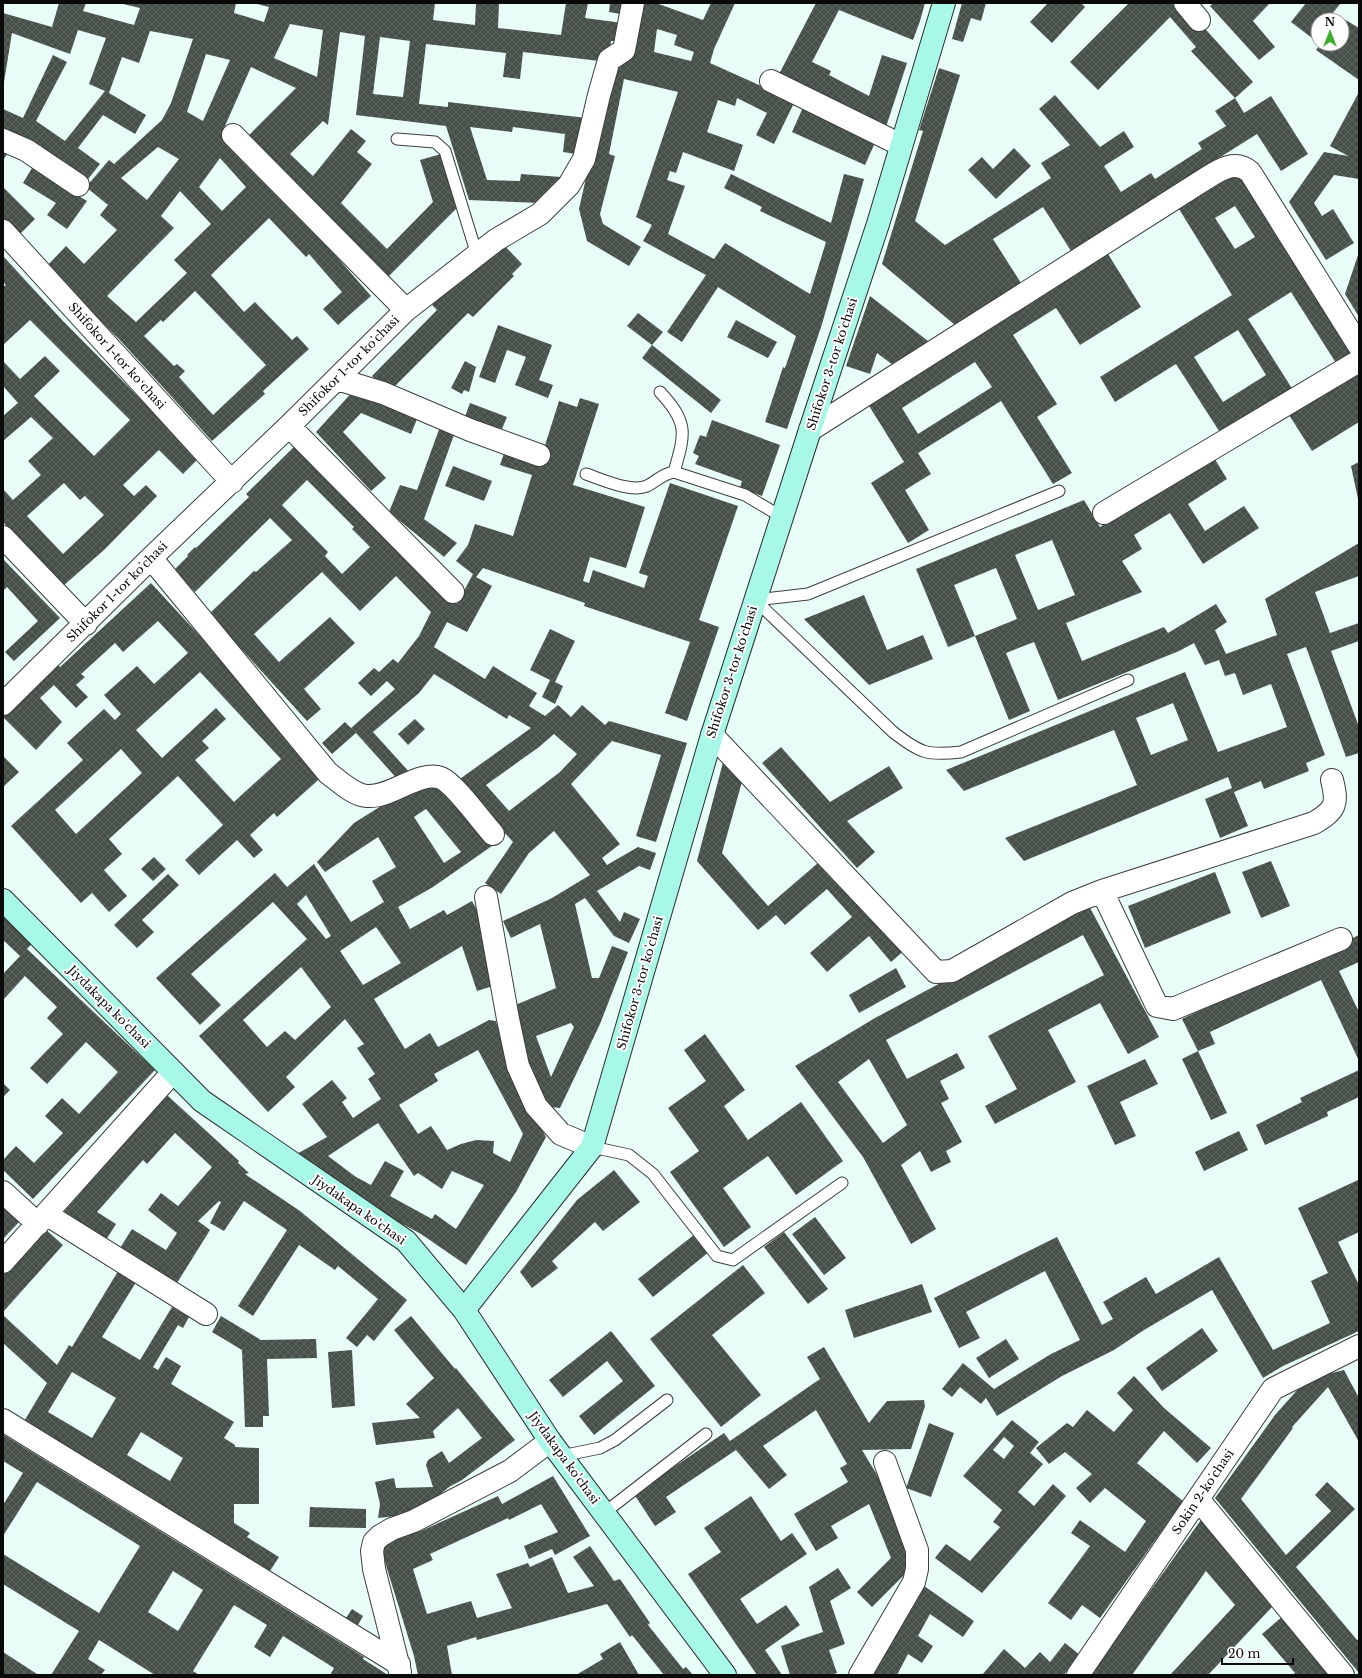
<svg xmlns="http://www.w3.org/2000/svg" width="1362" height="1678" font-family="'Libre Baskerville',serif">
<defs>
<pattern id="building-cross-hatch" width="8" height="8" patternUnits="userSpaceOnUse"><rect width="8" height="8" fill="#47514a"/><path d="M0 0l8 8M0 8l8-8" fill="none" stroke="#5d6560"/></pattern>
</defs>
<rect width="100%" height="100%" fill="#e8fdf7"/>
<path fill="url(#building-cross-hatch)" fill-rule="evenodd" d="M59,3H86L83,11L134,25L140,8L119,3H236L234,13L264,22L269,7L253,3H435L433,20L475,25L476,3H499L498,28L561,35L566,3H588L585,18L623,23L620,41H611L608,62L523,52L520,79L503,77L506,53L426,44L419,104L448,107V102L587,118L582,155L563,152L565,134L513,127L512,132L470,127L487,180L520,181L521,174L561,177L541,203L469,200L446,126L356,115L365,36L340,32L328,125L323,121L290,154L313,176L351,129L366,141L357,152L372,164L341,203L387,249L433,202L420,160L441,154L453,197L461,204L386,279L244,140L296,88L251,67L221,135L323,241L371,296L338,325L323,309L342,292L309,254L306,257L269,218L211,275L244,312L255,302L292,340L297,336L309,349L263,391L265,394L212,441L119,339L46,267L66,246L84,264L117,230L100,215L108,205L86,187L109,160L114,164L162,120L171,103L193,39L150,31L139,63L122,57L109,93L146,115L135,134L103,115L78,148L100,164L85,183L3,132V109L23,118L53,55L67,62L36,121L65,141L105,91L89,84L106,38L78,30L70,54L12,33L3,88V13L52,27ZM290,24L323,30L317,77L274,58ZM380,37L410,41L403,97L373,94ZM206,54L230,60L203,121L187,112ZM158,147L179,159L147,200L121,178ZM220,158L246,187L222,211L199,187ZM180,191L211,224L174,260L187,273L136,322L107,296L174,228L161,216ZM195,291L266,365L213,415L179,377L185,371L177,364L174,366L144,336L161,320L163,322Z
M610,3H628L626,15L609,12Z
M640,3H656L703,20L711,3H735L714,49L710,63L795,101L774,144L756,135L767,113L737,98L735,106L718,100L707,132L743,145L734,171L683,152L676,173L670,171L667,180L685,186L668,234L714,259L725,243L810,294L826,242L760,211L762,207L724,188L731,174L831,223L844,174L864,179L822,324L787,429L765,422L783,367L785,368L796,336L718,287L682,342L667,332L706,275L643,241L652,225L636,217L678,92L624,79L609,154L615,156L600,214L603,224L641,247L629,266L587,241L579,209L613,58L627,62L633,20ZM657,29L677,35L674,45L694,52L691,61L654,52Z
M816,3H925L920,21L913,40L839,10L812,62L831,71L829,75L869,96L882,55L907,63L884,133L777,78Z
M962,3H986L981,21L971,18L963,42L952,39Z
M1048,3H1081L1085,7L1052,43L1030,22Z
M1129,3H1182L1253,82L1235,98L1191,51L1196,47L1170,17L1098,90L1070,62Z
M1213,3H1270L1253,21L1275,47L1259,60L1210,6Z
M1306,3H1341L1327,20H1318V31L1312,38L1291,22Z
M1339,16L1359,28V80L1316,50L1321,44H1342V20H1337Z
M939,68L960,75L915,221L945,245L1051,178L1041,163L1070,145L1039,109L1055,95L1100,147L1124,131L1134,147L1104,166L1121,192L1151,173L1155,179L1202,149L1198,143L1226,126L1215,111L1235,98L1244,113L1271,96L1308,154L1281,171L1257,134L1071,251L1043,207L993,239L1021,283L955,325L882,264L923,131L919,130Z
M1359,92V179L1334,175L1314,203L1322,216L1333,209L1354,243L1326,260L1289,202L1324,152L1348,156L1330,146Z
M805,103L878,136L865,165L792,132Z
M1014,148L1031,166L996,199L968,170L982,157L993,169Z
M3,150L8,153L3,160Z
M32,168L87,201L67,229L47,215L56,203L23,183Z
M1242,170L1356,351L1336,363L1291,292L1248,319L1293,390L1221,434L1176,364L1115,402L1100,377L1232,295L1179,209ZM1235,206L1255,237L1235,249L1215,218ZM1238,330L1266,375L1223,402L1194,357Z
M3,187L35,219L18,236L3,221Z
M502,243L522,264L512,274L514,276L473,317L468,313L389,392L372,376L437,310L432,305L488,250Z
M1359,252V317L1345,294Z
M1108,254L1141,307L1080,345L1056,308L1013,335L1057,404L1037,417L1072,473L1053,484L1001,401L918,453L931,474L905,490L929,530L908,543L871,483L904,462L866,401ZM975,362L992,387L918,434L902,408Z
M3,256L62,320L199,458L183,474L159,450L123,485L134,496L146,485L157,496L105,549L62,587L3,522V489L13,500L41,475L28,461L53,438L31,417L3,441V416L18,403L3,386V361L20,379L45,356L60,371L34,396L94,456L130,420L30,320L3,345V287L6,285L3,282ZM64,483L80,500L94,488L85,496L104,515L63,554L27,516Z
M870,296L928,341L893,365L877,353L870,374L846,366Z
M638,313L663,332L652,345L721,400L711,413L642,358L652,345L627,326Z
M736,320L777,342L768,358L727,337Z
M498,325L552,345L539,380L553,385L548,398L515,385L526,357L507,350L495,383L479,377Z
M465,361L476,367L469,392L464,390L462,394L451,388Z
M1359,372V422L1312,451L1289,415Z
M356,388L419,414L411,434L361,413L343,432L386,478L371,491L316,432Z
M580,398L599,404L573,485L645,507L626,568L590,557L583,581L589,583L593,570L644,588L648,576L639,573L670,483L738,506L699,620L719,627L687,721L665,713L690,642L584,606L585,603L483,568L476,577L492,586L467,632L447,622L434,647L485,679L493,666L537,693L529,706L545,716L558,705L571,717L582,705L605,725L609,721L687,743L656,842L636,836L661,755L612,741L571,784L620,844L602,858L607,865L638,847L656,853L650,870L639,866L597,891L620,922L624,912L640,919L629,943L614,936L585,898L575,904L592,978H599L612,946L628,952L600,1024L560,1108L540,1106L513,1006L556,988L540,924L511,938L503,921L552,898L590,875L554,831L529,853L501,894L485,883L513,842L457,781L531,728L509,715L507,719L434,674L419,693L373,732L411,774L401,783L356,733L332,754L322,743L345,722L351,728L395,689L387,681L371,696L358,683L374,668L379,672L393,659L398,663L419,636L431,612L396,576L360,611L322,572L254,634L279,662L330,617L355,643L304,689L321,709L307,721L223,629L211,612L254,571L256,572L292,540L270,518L195,592L174,570L188,556L187,555L195,547L196,548L249,497L246,494L299,442L457,604L473,574L456,561L468,545L475,524L513,536L532,475L500,465L506,447L541,458L559,401L577,407ZM307,480L354,527L352,529L370,547L342,574L325,556L328,552L282,505ZM554,734L577,754L560,772L509,811L486,785L539,747ZM571,1023L574,1027L551,1077L536,1036Z
M470,403L507,417L499,436L463,422Z
M712,420L780,445L762,496L740,488L742,481L695,464L699,456L693,453L700,435L706,437Z
M441,424L456,429L424,519L457,543L444,557L389,512L400,485L417,490Z
M1213,456L1227,479L1188,504L1205,531L1244,506L1259,528L1203,564L1170,513L1134,535L1142,549L1122,561L1142,592L1066,623L1082,661L1164,627L1168,633L1216,604L1227,622L1215,630L1226,654L1277,635L1265,599L1359,543V576L1315,592L1330,633L1359,623V641L1331,651L1359,727V753L1346,757L1306,647L1287,654L1325,755L1306,763L1309,771L1264,789L1261,781L1234,792L1248,826L1220,838L1205,799L1232,788L1228,777L1024,861L1005,838L1137,785L1114,730L964,791L946,770L1185,672L1218,752L1287,727L1271,684L1243,695L1235,673L1225,676L1219,660L1205,665L1194,643L1179,651L1058,700L1034,642L1006,653L1030,711L1009,720L975,636L1017,619L996,568L954,585L975,636L948,647L916,569L1084,500L1100,527ZM1052,540L1075,595L1038,610L1015,555ZM1173,703L1188,740L1151,755L1136,718Z
M1359,462V499H1358L1351,466Z
M453,466L492,481L484,501L445,486Z
M3,559L60,618L14,661L5,652L38,621L7,587L3,591Z
M151,583L326,773L277,817L274,813L250,835L263,850L254,858L237,840L199,875L185,860L223,825L178,776L109,839L122,854L104,870L127,896L109,912L92,893L81,903L11,826L83,760L67,743L104,709L115,720L121,714L104,695L137,666L154,684L188,653L158,621L123,652L115,643L81,674L85,677L76,685L88,697L76,708L54,685L40,698L62,722L36,750L3,717V709L55,661L60,667ZM200,672L281,759L234,802L195,760L209,748L202,741L226,719L216,708L162,758L136,730ZM121,749L142,773L76,834L55,810Z
M864,595L887,650L923,635L933,659L869,685L804,619Z
M550,629L575,641L555,682L563,686L555,704L542,697L550,680L530,670Z
M415,719L425,729L408,745L398,734Z
M781,747L830,802L889,766L903,788L847,821L875,852L857,868L762,763Z
M726,751L745,771L722,853L768,906L826,856L907,948L891,962L869,936L827,972L810,953L852,917L827,889L785,925L776,915L758,930L697,861Z
M3,756L19,772L3,787Z
M421,781H440L492,846L433,887L398,907L410,929L444,910L447,915L472,901L481,917L493,986L477,991L462,946L374,999L405,1049L430,1033L438,1047L489,1020L496,1021L512,1076L546,1137L516,1192L466,1265L421,1234L347,1194L295,1155L327,1137L302,1104L332,1080L347,1098L342,1102L353,1118L381,1099L368,1079L375,1074L357,1048L364,1044L345,1019L286,1077L295,1087L268,1112L199,1036L307,939L273,902L191,974L221,1005L200,1025L156,978L275,873L287,887L314,864L351,922L384,902L372,881L396,867L378,837L325,872L317,862L354,823ZM426,809L461,852L444,863L414,817ZM306,895L331,936L326,939L297,904ZM376,927L401,963L363,985L340,951ZM301,967L331,1007L295,1040L285,1031L267,1047L243,1020ZM478,1050L523,1134L510,1162L493,1153L494,1141L476,1140L461,1144L447,1150L431,1126L418,1134L399,1105L438,1081L434,1074ZM378,1123L414,1176L418,1173L442,1189L452,1171L484,1185L456,1229L435,1214L432,1219L390,1196L404,1171L385,1161L371,1185L356,1177L328,1156Z
M154,857L166,869L153,881L141,869Z
M1271,861L1290,906L1261,918L1242,872Z
M1215,872L1231,913L1145,948L1128,906Z
M168,874L179,885L142,920L154,932L137,948L114,925Z
M1088,904L1159,1037L1128,1054L1100,1003L1048,1030L1076,1082L995,1124L985,1106L1017,1089L988,1036L1104,975L1083,935L886,1040L907,1079L957,1053L965,1068L940,1081L949,1099L941,1103L962,1142L946,1151L951,1162L931,1172L920,1151L901,1165L936,1229L911,1244L863,1157L795,1066L875,1018ZM869,1059L907,1125L883,1143L838,1082Z
M3,908L36,939L27,949L155,1070L33,1199L3,1170V1160L16,1146L34,1163L63,1133L45,1116L62,1098L79,1114L118,1072L86,1042L47,1084L30,1068L63,1034L47,1018L57,1007L25,976L3,1000V974L20,956L3,940Z
M1359,935V962L1339,971L1359,1012V1061L1321,980L1210,1032L1215,1044L1198,1051L1227,1113L1211,1120L1182,1059L1198,1051L1182,1019Z
M896,968L906,987L859,1013L849,995Z
M705,1034L745,1090L724,1106L748,1140L801,1102L843,1161L796,1195L768,1156L723,1188L751,1227L724,1247L670,1172L699,1151L668,1108L706,1081L684,1050Z
M1145,1059L1158,1084L1120,1102L1136,1136L1115,1145L1087,1086Z
M1359,1070V1097L1327,1112L1328,1116L1265,1145L1256,1125L1302,1102L1300,1098Z
M3,1083L10,1090L3,1097Z
M167,1095L239,1161L238,1163L249,1173L245,1174L300,1211L407,1300L374,1341L367,1335L357,1347L346,1338L378,1299L338,1266L335,1270L299,1245L253,1316L238,1306L287,1230L244,1201L224,1231L210,1223L221,1202L219,1201L198,1221L210,1230L177,1283L120,1248L132,1229L166,1250L177,1233L148,1210L161,1193L178,1206L212,1167L175,1133L147,1164L143,1160L97,1212L116,1224L106,1240L63,1213Z
M1239,1131L1248,1150L1204,1171L1195,1152Z
M614,1170L640,1202L603,1231L595,1222L552,1261L558,1268L532,1288L520,1272L577,1200Z
M1358,1180L1359,1232L1338,1242L1359,1285V1331L1283,1366L1263,1378L1212,1290L1144,1330L1114,1350L1062,1376L997,1416L986,1398L981,1404L960,1387L952,1397L942,1389L963,1363L994,1389L1051,1354L1080,1340L1045,1271L966,1312L980,1338L959,1348L934,1298L1057,1237L1102,1325L1113,1319L1103,1302L1146,1277L1156,1294L1219,1257L1273,1350L1330,1323L1311,1281L1328,1273L1298,1208Z
M3,1202L21,1220L3,1239Z
M815,1217L846,1258L824,1275L792,1234Z
M44,1228L63,1245L3,1312V1274Z
M784,1232L828,1289L808,1304L764,1247Z
M695,1234L709,1252L653,1297L638,1279Z
M743,1265L765,1293L712,1335L761,1395L721,1427L650,1339Z
M120,1268L138,1279L102,1337L140,1360L172,1307L189,1317L183,1328L178,1325L153,1367L158,1370L166,1357L181,1366L171,1384L234,1422L224,1438L235,1445V1447L259,1448V1504H234V1523L250,1533L247,1537L279,1557L270,1571L23,1423L47,1383L3,1343V1315L57,1365L69,1345L72,1347ZM72,1372L116,1398L92,1438L48,1412ZM141,1432L183,1458L170,1481L127,1455Z
M922,1284L932,1312L854,1338L845,1310Z
M221,1316L261,1340L316,1339L317,1358L267,1359L269,1416H263V1427H245L242,1350L212,1332Z
M411,1316L455,1369L456,1368L464,1378L515,1440L462,1480L449,1487L416,1514L378,1518L380,1504L375,1482L394,1478L396,1488L433,1487L426,1465L428,1460L442,1451L449,1463L482,1438L458,1408L433,1431L435,1438L376,1445L372,1423L420,1418L406,1404L434,1378L394,1330Z
M1202,1328L1218,1351L1162,1391L1146,1368Z
M611,1331L655,1386L594,1435L579,1416L623,1381L607,1361L563,1397L549,1380Z
M1006,1339L1019,1359L989,1378L976,1358Z
M824,1347L869,1423L887,1401L924,1400L925,1406L911,1449L862,1450L888,1493L912,1549L906,1573L872,1607L857,1592L891,1558L869,1504L831,1526L838,1538L816,1551L794,1514L848,1482L840,1468L847,1464L816,1410L763,1446L787,1475L769,1489L736,1450L666,1497L676,1512L655,1526L634,1494L724,1433L730,1441L820,1379L807,1357Z
M352,1350L355,1406L332,1408L328,1352Z
M1344,1370L1359,1398V1442L1328,1387L1292,1427L1293,1428L1241,1499L1286,1555L1331,1511L1315,1495L1327,1482L1355,1509L1296,1567L1357,1640L1359,1639V1673L1215,1498L1275,1415L1307,1379Z
M1134,1376L1164,1408L1211,1448L1197,1463L1164,1431L1137,1463L1183,1501L1100,1618L1082,1605L1071,1620L1048,1603L1090,1546L1071,1533L1080,1520L1125,1552L1146,1521L1105,1488L1090,1503L1076,1488L1092,1474L1065,1452L1049,1464L1036,1448L1067,1423L1073,1427L1087,1410L1114,1432L1133,1410L1117,1393Z
M1012,1420L1039,1442L1030,1453L1043,1464L1018,1492L1034,1506L1053,1484L1066,1496L982,1593L935,1558L946,1544L970,1561L1000,1527L993,1522L1002,1510L963,1476ZM1004,1437L1014,1446L1004,1459L993,1450Z
M929,1423L954,1433L931,1497L906,1488Z
M4,1435L364,1657L363,1659L388,1675H330L334,1668L283,1636L270,1657L254,1647L267,1625L234,1605L193,1671L199,1675H155L99,1640L88,1659L105,1670L101,1675H51L79,1631L3,1584V1554L99,1613L140,1546L37,1482L3,1536V1505L23,1473L3,1461ZM173,1571L203,1590L178,1631L148,1612Z
M553,1476L590,1536L555,1555L552,1549L529,1559L524,1546L558,1532L541,1504L509,1520L508,1518L430,1554L433,1560L413,1569L427,1614L471,1601L477,1618L512,1608L496,1574L528,1563L530,1567L552,1557L568,1593L594,1586L573,1557L590,1546L614,1581L620,1579L650,1623L648,1625L683,1669L686,1667L693,1675H664L632,1635L630,1637L607,1604L477,1640L476,1637L447,1646L452,1675H418L414,1656L380,1546L420,1530L421,1531L498,1496L502,1504Z
M751,1496L781,1541L792,1533L807,1554L740,1599L757,1624L786,1605L800,1625L765,1650L782,1675H757L688,1574L721,1552L704,1528Z
M310,1507L366,1509V1528L309,1527Z
M1201,1520L1274,1605L1208,1675H1170L1235,1605L1206,1571L1132,1675H1090Z
M838,1568L851,1588L830,1601L845,1644L829,1650L837,1673L830,1675H790L781,1646L823,1632L809,1587Z
M917,1581L974,1621L963,1637L930,1614L918,1636L933,1646L922,1663L908,1654L897,1675H867Z
M352,1609L363,1616L358,1625L346,1618Z
M1283,1616L1333,1675H1292L1295,1673L1262,1634Z
M620,1642L639,1675H576L603,1659L600,1654Z
M1065,1643L1080,1655L1064,1675H982L1004,1649L1025,1668L1040,1652L1050,1662Z
M3,1652L37,1674L39,1675H3Z"/>
<g fill="none" stroke-linecap="round" stroke-linejoin="round">
<g stroke="#3d3d3d" stroke-width="13">
<path id="lane" d="M397,139L435,142L445,151L477,255
M660,392C689,423 685,434 674,472
M586,474C601,479 631,493 647,486C657,481 662,474 674,472L745,495L782,517
M1059,491L808,594L755,600L893,732C920,753 927,756 961,752L1128,680
M592,1147L629,1155L653,1174L717,1256L733,1260L842,1183
M561,1456L600,1448L615,1440L667,1400
M604,1513L706,1434"/>
</g>
<g stroke="#3d3d3d" stroke-width="24">
<path id="street" d="M1185,3L1199,20
M771,81L901,145
M233,135L406,310
M3,140L26,150L78,185
M3,231L232,482
M337,379L383,393L470,430L539,455
M289,426L453,592
M810,430L1205,179C1219,170 1235,159 1250,172L1359,346
M1104,513L1359,361
M3,537L86,624
M151,558L328,773C339,781 353,795 367,796C391,798 419,770 441,778C455,784 481,821 493,834
M3,704L151,558L289,426L406,310L496,240L540,214L569,185L584,159L599,95L609,60L624,50L633,3
M712,735L936,972L952,971L1072,903L1102,891L1314,823C1336,810 1338,804 1332,780
M1102,891L1157,1006L1173,1009L1341,939
M486,897L508,1019L518,1066L536,1106L561,1134L592,1147
M3,1192L38,1224
M46,1214L206,1314
M3,1262L173,1072
M3,1420L399,1664
M1198,1499L1343,1675
M400,1672L374,1569L372,1551L374,1542L380,1536L392,1529L414,1521L510,1471L550,1441
M860,1675L914,1582L917,1569V1550L885,1462
M1078,1675L1273,1389L1359,1346"/>
</g>
<g stroke="#2c2c2c" stroke-width="24">
<path id="secondary" d="M3,900L202,1101L406,1241L464,1310L550,1441L725,1675
M464,1310L592,1147L712,735L810,430L878,224L944,3"/>
</g>
<use href="#lane" stroke="#fff" stroke-width="11"/>
<use href="#street" stroke="#fff" stroke-width="22"/>
<use href="#secondary" stroke="#a8f8e8" stroke-width="22"/>
</g>
<g text-anchor="middle" stroke-width="4" stroke-linejoin="round" paint-order="stroke">
<g font-size="12" fill="#0a0a0a" stroke="#fff">
<text transform="translate(117 356) rotate(48)" y="4">Shifokor 1-tor koʻchasi</text>
<text transform="translate(832 364) rotate(-72)" y="4">Shifokor 3-tor koʼchasi</text>
<text transform="translate(349 366) rotate(-45)" y="4">Shifokor 1-tor koʼchasi</text>
<text transform="translate(117 592) rotate(-45)" y="4">Shifokor 1-tor koʼchasi</text>
<text transform="translate(732 672) rotate(-72)" y="4">Shifokor 3-tor koʼchasi</text>
<text transform="translate(640 983) rotate(-74)" y="4">Shifokor 3-tor koʼchasi</text>
<text transform="translate(109 1007) rotate(45)" y="4">Jiydakapa ko'chasi</text>
<text transform="translate(359 1210) rotate(35)" y="4">Jiydakapa ko'chasi</text>
<text transform="translate(564 1458) rotate(54)" y="4">Jiydakapa ko'chasi</text>
<text transform="translate(1203 1492) rotate(-56)" y="4">Sokin 2-koʼchasi</text>
</g>
</g>
<rect width="1362" height="1678" fill="none" stroke="#0a0a0a" stroke-width="8"/>
<g transform="translate(1330 32)"><circle r="19" fill="#ffffff" stroke="#9d9d9d"/>
<path d="M0-3L7 15L0 10L-7 15Z" fill="#41ad2e"/>
<text y="-6" font-size="11" font-weight="bold" text-anchor="middle" fill="#0a0a0a">N</text>
</g>
<path d="M1222 1658v6h71v-6" fill="none" stroke="#0a0a0a" stroke-width="2"/>
<text x="1228" y="1658" font-size="12" fill="#0a0a0a" stroke="#ffffff" stroke-width="3" paint-order="stroke">20 m</text>
</svg>
